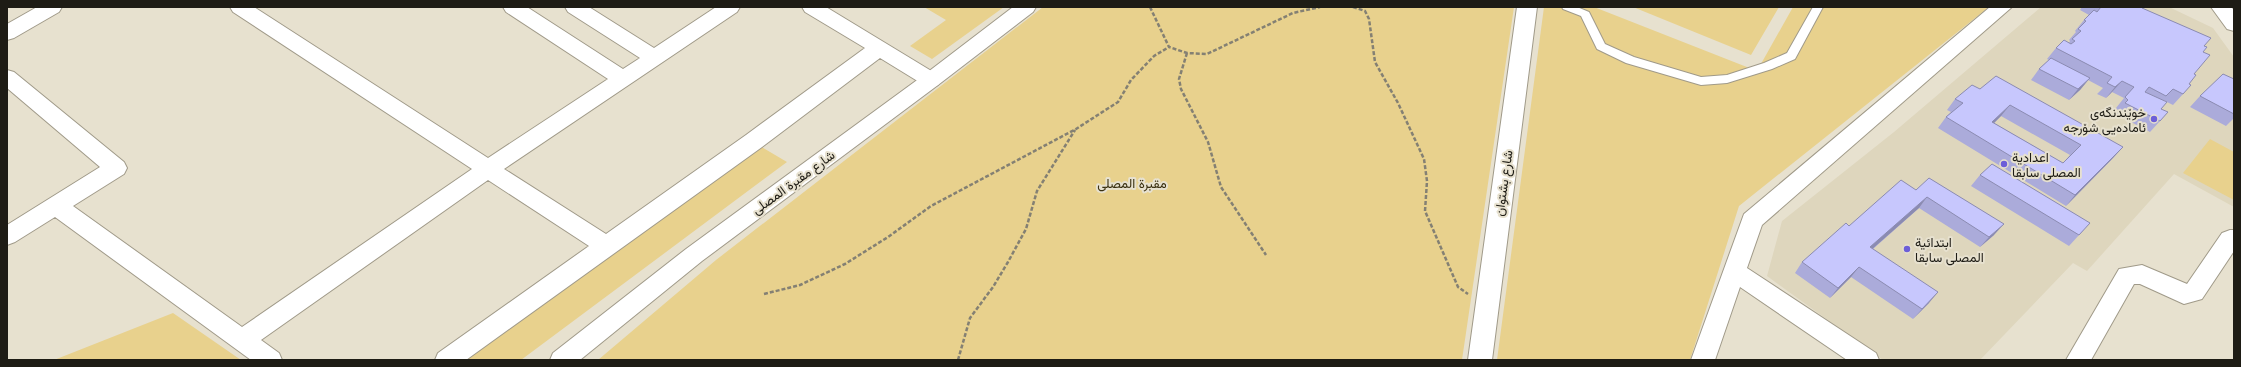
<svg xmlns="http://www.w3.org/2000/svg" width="2241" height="367" font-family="'Space Grotesk',Vazirmatn,sans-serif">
<rect width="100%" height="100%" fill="#e7e1cf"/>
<path fill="#ded6bd" d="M2041,7H2169L2213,28L2234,57V207L2174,174L2087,271L2073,263L1980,360H1883L1767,276L1782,221L1894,132Z"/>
<path fill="#e8d18d" d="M924,7H1004L932,59L910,46L946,20Z
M1043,7H1514L1462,360H598L716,260Z
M1544,7H1594L1757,71L1793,7H1989L1739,206L1690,360H1497Z
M1633,7H1779L1751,55Z
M2210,139L2234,152V200L2183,173Z
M760,146L787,162L521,360H456Z
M173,313L241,360H54Z"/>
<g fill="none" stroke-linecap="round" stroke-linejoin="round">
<g stroke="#a09a89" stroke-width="2">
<path id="lane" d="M1562,7H1577L1589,12L1605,44L1634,57L1701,77L1727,75L1764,63L1787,53L1813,7H1823L1795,59L1772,69L1727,83L1701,85L1626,63L1597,49L1581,16L1563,9Z"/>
</g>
<g stroke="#a09a89" stroke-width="2">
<path id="street" d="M37,7H62L59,12L14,38L7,40V24Z
M230,7H254L488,158L608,79L506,12L503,7H527L623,69L640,58L568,12L565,7H589L654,48L716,7H740L737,12L504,169L606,234L746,135L865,48L805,12L802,7H826L938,75L941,80L938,85L931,87L924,85L880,58L762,147L466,360H435L438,353L589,246L488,180L261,340L279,353L282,360H251L55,217L15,242L7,245V225L100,167L7,88V70L14,72L124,162L127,168L124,174L73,206L242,327L472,169L233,12Z
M1990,7H2012L1762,225L1747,268L1876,353L1879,360H1847L1740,287L1715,360H1691L1744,214Z
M2230,230H2234V251L2202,299L2184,304L2140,284H2134L2091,360H2066L2119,269L2142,265L2187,284L2222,233Z"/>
</g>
<g stroke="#a09a89" stroke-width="2">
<path id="secondary" d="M1013,7H1036L1033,12L938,85L702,261L580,360H550L553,353L686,249L924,75Z
M1517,7H1537L1492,360H1468Z
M2211,7H2231L2234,10V31L2227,29Z"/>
</g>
<path stroke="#848073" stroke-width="2.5" stroke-dasharray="4 2" stroke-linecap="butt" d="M1150,7L1169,47L1187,53L1207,54L1293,13L1320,7
M1353,7L1365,11L1369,19L1375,62L1398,103L1424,159L1427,181L1425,211L1458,287L1468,294
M1187,53L1179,79L1181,89L1208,142L1221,187L1266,255
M764,294L800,285L845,264L888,237L931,206L1076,129L1118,102L1131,80L1154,56L1169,47
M958,360L970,318L993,287L1008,262L1026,229L1037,191L1075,130"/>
<use href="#lane" fill="#fff" fill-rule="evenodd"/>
<use href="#street" fill="#fff" fill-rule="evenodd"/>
<use href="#secondary" fill="#fff" fill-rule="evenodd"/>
</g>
<path fill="#ababda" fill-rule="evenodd" d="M2082,7H2145L2143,9L2204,46L2203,52L2194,74L2183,94L2173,105L2163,100H2162L2160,121L2150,132L2116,114L2119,111L2116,108L2124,98L2112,92L2106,98L2097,94L2103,88L2088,80L2080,90L2069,100L2031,80L2039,69L2049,60L2047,59L2056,48L2069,43L2070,41L2069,40L2076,32L2075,31L2084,20L2089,15L2080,10Z
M2234,79V118L2226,126L2190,107L2200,96Z
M1980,89L2123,147L2113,158L2066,206L1938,128L1946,117L1951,112L1947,110L1955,99ZM2001,116L2070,155L2063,163L1994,123Z
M1980,175L2090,223L2069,246L1971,186Z
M1916,190L1994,235L1980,247L1919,208L1873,249L1929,303L1913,319L1851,277L1830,298L1795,273L1802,262L1849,226Z"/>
<path fill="#8b8bb1" d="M2090,78L2080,90L2069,100L2078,89Z
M2122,81L2112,92L2106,98L2115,87Z
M2010,105L2001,116L1984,133L1992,122Z
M2123,147L2113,158L2066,206L2075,195Z
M1927,197L1919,208L1862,258L1870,247Z
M2004,224L1994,235L1980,247L1989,237Z
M1859,267L1851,277L1830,298L1838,288Z
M1938,292L1929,303L1913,319L1922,309Z"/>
<path fill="#c7c7fd" stroke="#8b8bb1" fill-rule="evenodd" d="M2101,7H2143L2142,8L2211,38L2204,46L2207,47L2203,52L2210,55L2194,74L2196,75L2189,84L2191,85L2183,94L2173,89L2166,96L2149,87L2145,92L2167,102L2161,109L2168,112L2160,121L2125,103L2128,100L2125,97L2134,87L2122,81L2115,87L2107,83L2112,77L2056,48L2064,40L2071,44L2075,41L2072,39L2081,31L2078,29L2086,21L2084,20L2094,10L2097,12Z
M2051,58L2090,78L2078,89L2039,69Z
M2223,74L2234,79V114L2200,96Z
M1996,76L2123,147L2075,195L1946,117L1963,103L1955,99L1972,85L1980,89ZM2010,105L2081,145L2063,163L1992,122Z
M1992,164L2090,223L2079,235L1980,175Z
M1929,178L2004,224L1989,237L1927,197L1870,247L1938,292L1922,309L1859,267L1838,288L1802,262L1846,223L1849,226L1901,180L1916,190Z"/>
<g fill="#6c5ed8" stroke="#e7e1cf" stroke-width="1.5">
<circle cx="2154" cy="119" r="4"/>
<circle cx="2004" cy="164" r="4"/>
<circle cx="1907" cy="249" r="4"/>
</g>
<g text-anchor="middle" stroke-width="4" stroke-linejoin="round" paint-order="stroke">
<g font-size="13" fill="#1e1c15" stroke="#e7e1cf" text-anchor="start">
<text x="2146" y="117" text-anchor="end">خوێندنگەی<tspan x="2146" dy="15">ئامادەیی شۆرجە</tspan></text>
<text x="2012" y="162">اعدادية<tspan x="2012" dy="15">المصلى سابقا</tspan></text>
<text x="1915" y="247">ابتدائية<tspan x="1915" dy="15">المصلى سابقا</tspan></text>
</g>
<g font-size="13" fill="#1e1c15" stroke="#e7e1cf">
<text transform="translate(793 182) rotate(-36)" y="5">شارع مقبرة المصلى</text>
<text transform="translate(1503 183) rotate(-82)" y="5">شارع بشتوان</text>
</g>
<g font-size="13" fill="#392f0f" stroke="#e7e1cf">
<text x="1132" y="188">مقبرة المصلى</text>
</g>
</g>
<rect width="2241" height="367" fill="none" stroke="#1e1c15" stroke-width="16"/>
</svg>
